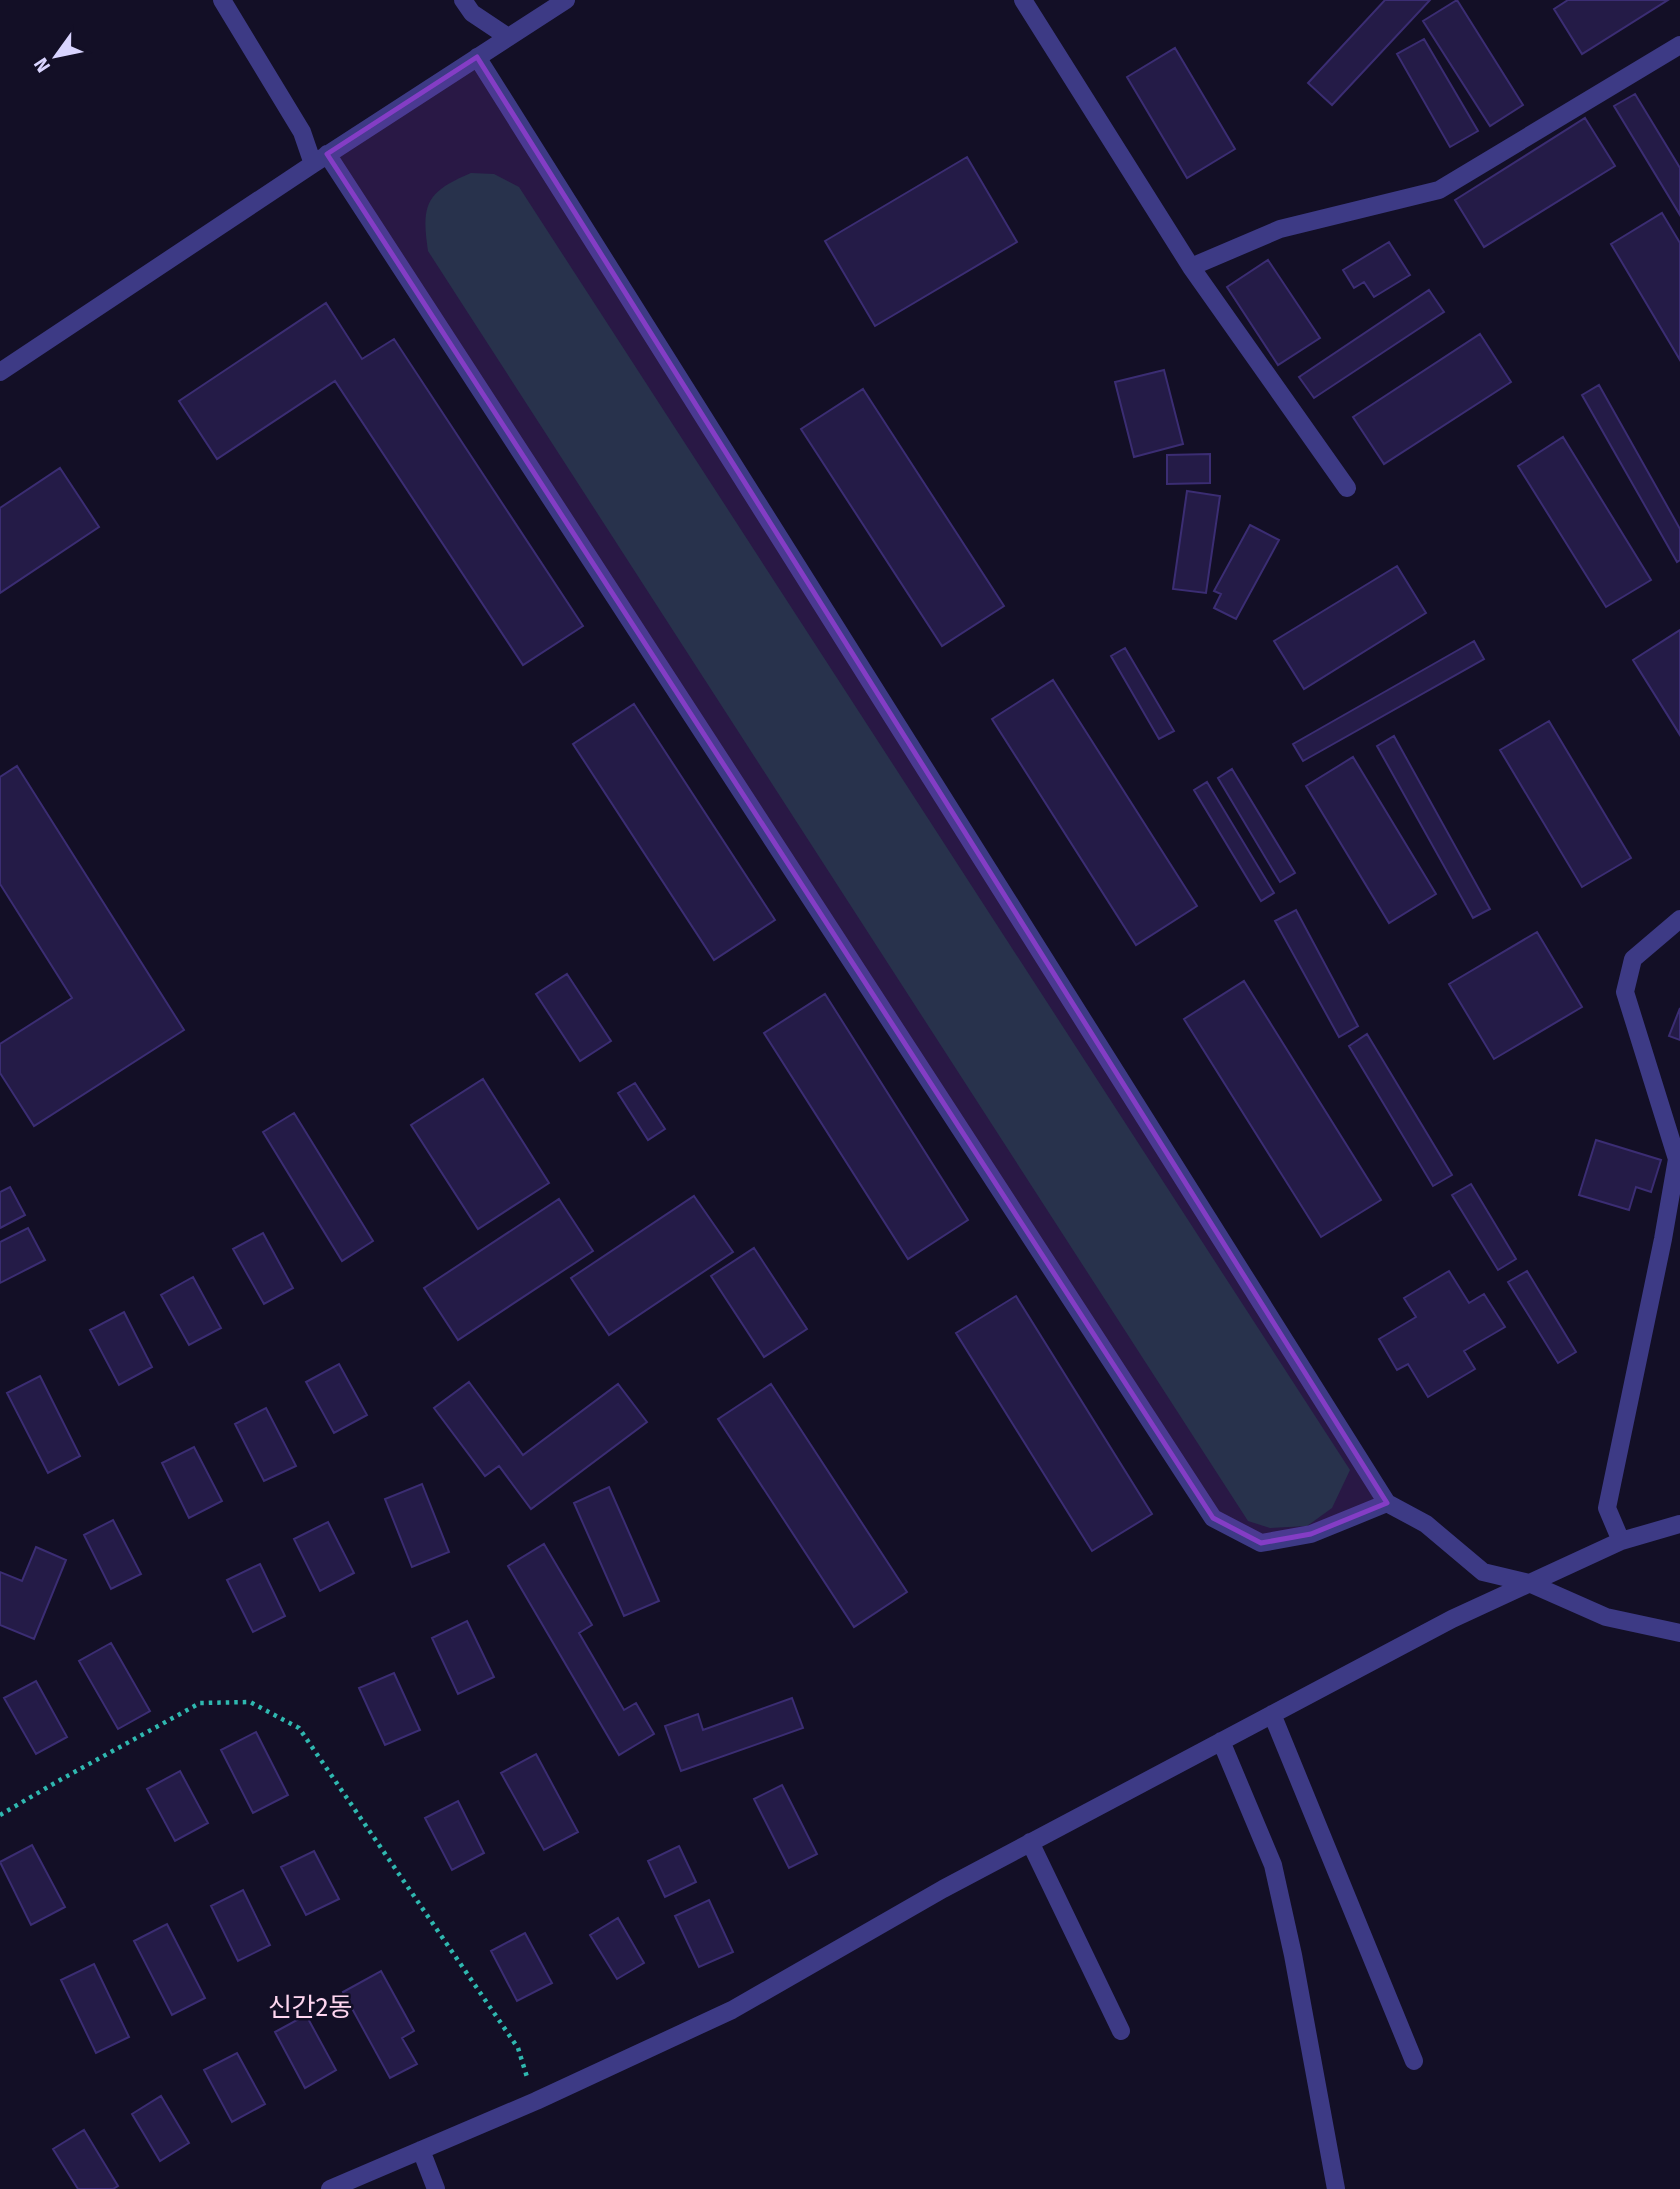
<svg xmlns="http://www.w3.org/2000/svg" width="1680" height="2189" font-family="'Fira Sans','Noto Sans KR',sans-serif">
<rect width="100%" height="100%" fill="#130f26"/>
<path fill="#12302f" d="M471,173L494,174L519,187L1350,1470L1332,1508L1307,1526L1270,1528L1248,1521L428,251C421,204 426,192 471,173Z"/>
<path fill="#241b47" stroke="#3b2d73" stroke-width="2" d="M1385,0H1430L1332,105L1308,83Z
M1457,0L1523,105L1490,126L1423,21Z
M1568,0H1668L1582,54L1554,9Z
M1424,39L1478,131L1450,147L1397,54Z
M1175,48L1235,149L1187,178L1127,77Z
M1635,94L1680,168V215L1614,106Z
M1585,118L1615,166L1484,247L1455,200Z
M967,157L1017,242L875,326L825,241Z
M1662,213L1680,243V360L1611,244Z
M1389,242L1410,275L1374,297L1364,282L1354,288L1343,270Z
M1268,260L1320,338L1278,365L1227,287Z
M1429,290L1444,312L1314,398L1299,377Z
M326,303L362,359L394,339L583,626L523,665L335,381L217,459L179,401Z
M1480,334L1511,382L1384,464L1353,417Z
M1164,370L1183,444L1134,457L1115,382Z
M1599,385L1680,529V560L1677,562L1582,395Z
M863,389L1004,606L942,646L801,429Z
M1563,437L1651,580L1606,607L1518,466Z
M1210,454V483L1167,484V455Z
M60,468L99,527L0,593V508Z
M1187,491L1220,496L1206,593L1173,589Z
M1250,525L1279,540L1236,619L1214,608L1221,594L1214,591Z
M1397,566L1426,613L1304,689L1274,641Z
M1680,630V735L1633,660Z
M1474,641L1484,659L1303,761L1293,744Z
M1125,648L1174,731L1159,739L1111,656Z
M1053,680L1197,906L1136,945L992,719Z
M634,704L775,920L714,960L573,744Z
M1549,721L1631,858L1582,887L1500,750Z
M1394,736L1490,909L1473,918L1377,746Z
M1353,757L1436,894L1389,923L1306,786Z
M17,766L184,1030L34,1126L0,1073V1044L72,998L0,884V777Z
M1232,769L1295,873L1280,882L1218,778Z
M1207,782L1274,893L1261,901L1194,790Z
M1296,910L1358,1026L1339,1037L1275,921Z
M1537,932L1582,1007L1494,1059L1449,984Z
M567,974L611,1041L580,1061L536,994Z
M1244,981L1381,1200L1321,1237L1184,1019Z
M825,994L968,1220L908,1259L764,1033Z
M1680,1008V1040L1669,1036Z
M1367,1034L1452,1175L1433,1186L1349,1046Z
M483,1079L549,1183L478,1229L411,1125Z
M635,1083L665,1129L648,1140L618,1093Z
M294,1113L373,1241L342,1261L263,1132Z
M1596,1140L1661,1160L1651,1192L1636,1187L1629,1210L1579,1195Z
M1471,1184L1516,1259L1498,1270L1452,1195Z
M10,1187L25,1215L0,1228V1192Z
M694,1196L733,1252L609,1335L571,1278Z
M559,1199L593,1251L458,1340L424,1288Z
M28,1228L45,1260L0,1283V1242Z
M263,1233L293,1288L264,1304L233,1249Z
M754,1248L807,1329L764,1357L711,1276Z
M1449,1271L1469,1303L1484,1294L1505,1327L1464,1351L1475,1369L1428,1397L1408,1364L1397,1370L1379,1339L1416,1317L1404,1298Z
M1527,1271L1576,1352L1558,1363L1508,1282Z
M193,1277L221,1328L189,1345L161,1295Z
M1016,1296L1152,1514L1092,1551L956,1333Z
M124,1312L152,1367L119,1385L90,1330Z
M339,1364L367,1415L334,1433L306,1382Z
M40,1376L80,1456L48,1473L7,1393Z
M469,1382L523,1455L618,1384L647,1422L531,1509L499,1466L485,1476L434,1408Z
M771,1384L907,1592L854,1627L718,1419Z
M266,1408L296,1466L264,1481L235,1424Z
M194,1447L222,1501L189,1518L162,1463Z
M422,1484L449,1552L412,1567L385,1499Z
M609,1487L659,1601L624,1616L574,1503Z
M113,1520L141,1574L111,1589L84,1535Z
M328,1522L354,1573L320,1591L294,1539Z
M544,1544L592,1625L579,1633L624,1710L636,1703L654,1734L619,1755L508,1566Z
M36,1547L66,1560L34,1639L0,1625V1572L22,1581Z
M260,1564L285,1616L253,1632L227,1580Z
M467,1621L494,1677L458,1694L432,1638Z
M111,1643L150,1711L118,1729L79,1661Z
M394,1673L420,1730L385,1745L359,1688Z
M36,1681L67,1737L36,1754L4,1698Z
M792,1698L803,1728L681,1771L665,1726L698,1714L703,1730Z
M256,1732L288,1795L253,1813L221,1750Z
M536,1754L578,1832L544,1850L501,1773Z
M180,1771L208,1823L175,1841L147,1789Z
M782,1785L817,1854L789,1868L754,1799Z
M458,1801L484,1853L452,1870L425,1818Z
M32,1845L65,1907L31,1925L0,1862Z
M679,1846L696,1882L665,1897L648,1861Z
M314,1851L339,1899L306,1915L281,1867Z
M243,1890L270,1945L238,1961L211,1906Z
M709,1900L733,1952L699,1967L675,1916Z
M618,1918L644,1963L617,1979L590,1935Z
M167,1924L205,1998L172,2015L134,1941Z
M525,1933L552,1983L517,2001L491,1951Z
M94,1964L129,2037L96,2053L61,1980Z
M381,1971L414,2031L402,2038L417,2064L390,2078L343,1992Z
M306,2015L336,2070L305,2088L275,2032Z
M237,2053L265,2104L232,2122L204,2070Z
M161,2096L189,2143L160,2161L132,2114Z
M84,2130L118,2186L113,2189H78L53,2149Z"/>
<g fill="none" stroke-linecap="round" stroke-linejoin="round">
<path stroke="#2fb8b0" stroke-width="4.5" stroke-dasharray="3.5 5" stroke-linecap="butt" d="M0,1815L60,1780L200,1703L250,1702L299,1728L518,2048L527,2077"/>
<path stroke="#3d3a85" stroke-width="18" d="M222,0L302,132L313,164
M463,0L472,13L508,37
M1023,0L1191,267L1347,488
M327,154L1213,1518L1261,1543L1311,1534L1387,1503L477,57
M1191,267L1280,229L1439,190L1680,45
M0,372L313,164L566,0
M1387,1503L1426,1524L1483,1572L1529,1583L1606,1617L1680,1633
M1621,1541L1607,1508L1663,1239L1677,1159L1625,992L1633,959L1680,919
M1272,1714L1414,2061
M1221,1741L1273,1865L1293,1955L1336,2189
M1030,1842L1121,2031
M421,2150L436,2189
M330,2189L536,2101L732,2010L943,1889L1452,1619L1621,1541L1680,1524"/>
</g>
<path fill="#843dc5" fill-opacity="0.2" stroke="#843dc5" stroke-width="5" stroke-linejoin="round" d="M477,57L1387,1503L1311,1534L1261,1543L1213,1518L327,154Z"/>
<g text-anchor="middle" stroke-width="5" stroke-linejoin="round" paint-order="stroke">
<g font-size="26" fill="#ffd6f0" stroke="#130f26">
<text x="310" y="2016">신간2동</text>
</g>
</g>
<g transform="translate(56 56) rotate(237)" stroke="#130f26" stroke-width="5" paint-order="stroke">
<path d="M0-5L12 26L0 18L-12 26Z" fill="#d9d4ff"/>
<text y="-10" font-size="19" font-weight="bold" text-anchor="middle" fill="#d9d4ff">N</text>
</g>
</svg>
